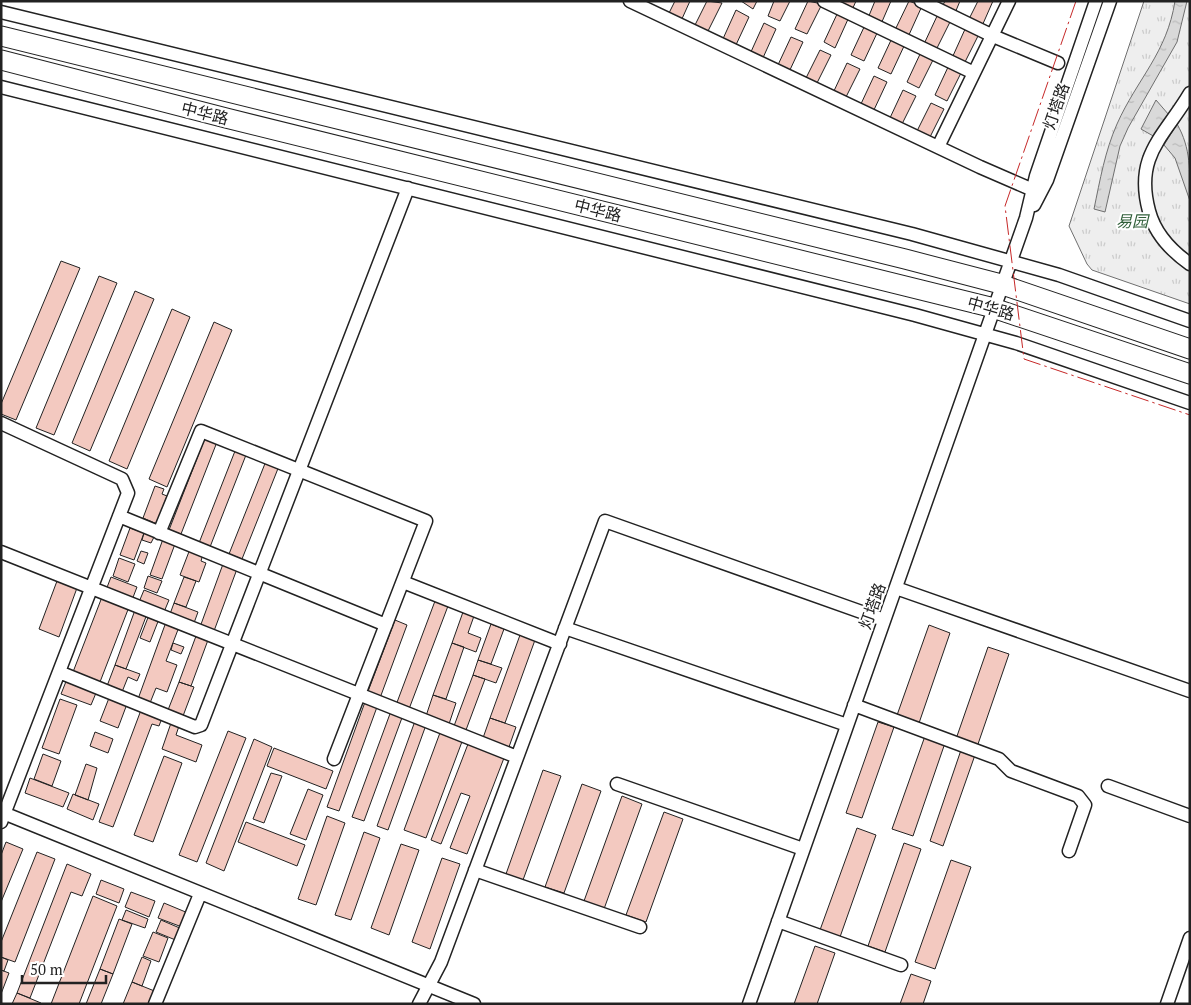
<svg xmlns="http://www.w3.org/2000/svg" width="1191" height="1005" font-family="'PT Serif','Noto Sans SC',serif">
<defs>
<pattern id="grass-tufts" width="24" height="20" patternUnits="userSpaceOnUse" patternTransform="scale(1.25)"><rect width="24" height="20" fill="#eee"/><path d="M3 7l-1-3M5 7V3M7 7l1-3M15 17l-1-3M17 17v-4M19 17l1-3" fill="none" stroke="#ccc"/></pattern>
<pattern id="water-ripples" width="26" height="14" patternUnits="userSpaceOnUse" patternTransform="scale(1.25)"><rect width="26" height="14" fill="#d9d9d9"/><path d="M2 4q2-2 4 0t4 0M15 11q2-2 4 0t4 0" fill="none" stroke="#bababa"/></pattern>
</defs>
<rect width="100%" height="100%" fill="#fff"/>
<path fill="url(#grass-tufts)" stroke="#6f6f6f" d="M1144,1H1190V304L1092,270L1087,264L1069,226Z"/>
<path fill="url(#water-ripples)" stroke="#6f6f6f" d="M1175,1H1187L1177,42L1128,128L1120,146L1105,212L1094,209C1100,180 1105,151 1117,124C1137,79 1167,53 1175,1Z
M1156,100L1169,115L1155,137L1141,129Z
M1177,124C1191,148 1190,172 1190,201L1175,158L1164,145Z"/>
<path fill="#f3c9c0" stroke="#222" d="M675,1H690L681,21L668,15Z
M707,1L722,3L707,33L694,27Z
M741,1H757L753,9Z
M774,1H790L780,21L768,16Z
M808,1L822,4L807,34L795,29Z
M842,1H856L852,10L840,5Z
M875,1H891L881,24L868,18Z
M909,1L922,6L908,37L895,30Z
M945,1H960L955,13L942,7Z
M978,1H993L982,26L969,19Z
M736,10L749,17L735,47L722,41Z
M838,12L849,17L835,48L824,42Z
M938,14L951,20L936,50L924,44Z
M764,23L776,29L762,60L750,54Z
M865,25L878,31L864,61L851,55Z
M966,27L979,34L964,64L952,58Z
M791,37L803,42L789,72L777,67Z
M892,38L905,44L891,74L878,68Z
M820,50L831,55L816,85L805,80Z
M921,52L934,58L919,88L907,82Z
M847,63L860,69L845,99L833,93Z
M949,65L962,71L947,101L935,95Z
M874,76L887,82L873,112L860,106Z
M903,90L916,96L901,126L889,120Z
M931,103L944,109L929,139L916,133Z
M61,261L80,268L16,420L1,414V404Z
M99,276L117,283L54,435L36,428Z
M135,291L154,299L90,451L72,443Z
M172,309L190,317L127,469L109,461Z
M214,322L232,330L167,487L149,479Z
M205,438L217,442L181,534L169,530Z
M235,451L246,455L210,547L199,543Z
M266,461L279,466L242,559L229,554Z
M155,486L164,489L162,494L167,496L157,524L143,518Z
M130,528L144,533L134,560L120,555Z
M144,533L154,537L151,543L142,540Z
M163,539L175,544L162,579L150,575Z
M190,549L203,554L201,561L206,563L199,582L180,575Z
M141,551L148,553L144,564L137,561Z
M119,558L135,564L128,582L113,576Z
M223,564L237,569L214,631L200,627Z
M148,576L162,581L157,593L144,588Z
M111,577L137,587L132,600L106,590Z
M184,577L196,581L186,607L174,603Z
M57,581L77,588L59,637L39,629Z
M144,590L169,600L164,612L139,602Z
M102,597L129,607L100,682L73,672Z
M435,601L448,606L409,709L396,705Z
M174,603L198,612L194,623L170,614Z
M135,610L147,614L126,669L115,665Z
M463,612L474,616L468,633L481,638L476,652L452,643Z
M149,615L159,619L150,642L140,638Z
M395,620L407,625L380,698L367,694Z
M166,622L179,627L166,661L177,665L167,692L156,688L150,703L138,699Z
M491,624L504,629L491,664L478,660Z
M929,625L950,633L918,726L896,718Z
M520,635L535,640L505,723L490,718Z
M196,636L208,640L191,686L179,682Z
M173,643L184,647L181,654L171,650Z
M452,643L464,647L446,699L433,695Z
M988,647L1009,654L977,747L956,739Z
M478,660L502,668L496,683L473,675Z
M115,665L140,674L137,681L128,677L122,692L107,686Z
M473,675L485,679L466,730L454,726Z
M67,679L96,693L91,705L61,694Z
M179,682L194,687L183,716L168,710Z
M433,695L456,703L449,724L426,716Z
M109,698L127,704L118,728L100,721Z
M60,699L77,705L59,754L42,748Z
M365,702L377,707L339,811L327,807Z
M141,710L162,718L159,726L152,724L113,827L99,822Z
M391,711L403,715L364,821L352,817Z
M490,718L516,727L509,747L483,738Z
M415,721L426,725L388,830L377,826Z
M878,722L894,727L862,818L846,813Z
M171,723L179,726L176,735L202,745L196,762L162,749Z
M441,730L463,739L426,838L404,830Z
M228,731L246,738L197,862L179,855Z
M95,732L113,739L108,753L90,746Z
M925,736L945,743L913,836L892,829Z
M254,739L272,747L224,871L206,863Z
M468,744L504,758L467,854L450,848L470,796L461,793L441,844L431,840Z
M274,748L333,771L326,789L267,766Z
M961,750L975,755L943,846L930,841Z
M43,754L61,761L52,786L34,779Z
M164,756L182,763L153,842L134,835Z
M86,764L97,768L88,800L75,795Z
M543,770L561,776L523,880L506,874Z
M271,773L282,776L264,823L253,819Z
M30,778L69,793L63,807L25,793Z
M582,784L601,791L564,893L545,887Z
M308,789L323,795L306,840L290,834Z
M73,794L99,804L93,820L67,809Z
M622,796L642,804L604,909L584,901Z
M664,812L683,819L646,922L626,915Z
M327,816L345,823L316,905L298,899Z
M246,822L305,845L297,866L238,842Z
M857,828L876,835L840,937L820,930Z
M364,832L380,838L351,920L335,915Z
M6,842L23,849L1,902V855Z
M904,843L921,849L885,952L868,946Z
M401,844L419,850L389,935L371,928Z
M37,852L55,859L15,962L1,957V942Z
M442,858L460,864L430,949L412,942Z
M951,860L971,867L935,969L915,962Z
M67,864L91,874L82,896L71,892L30,998L17,993Z
M101,880L124,889L119,903L96,894Z
M131,892L155,901L149,917L125,907Z
M93,896L117,906L79,1004H51Z
M164,903L188,913L182,927L158,918Z
M126,910L148,919L145,928L122,920Z
M119,919L132,924L113,974L100,969Z
M161,920L182,929L178,941L156,932Z
M153,932L168,938L159,962L143,956Z
M815,946L835,953L817,1004H794Z
M1,957L8,960L4,971L1,970Z
M142,957L151,961L142,986L132,982Z
M100,969L113,974L101,1004H86Z
M1,970L9,973L1,994Z
M911,974L931,981L923,1004H900Z
M132,982L157,992L152,1004H123Z
M17,993L41,1003L40,1004H12Z"/>
<g fill="none" stroke-linecap="round" stroke-linejoin="round">
<g stroke="#222" stroke-width="15">
<path id="minor" d="M630,1L980,167L1033,190
M824,1L974,73
M921,1L993,36L1058,63
M1,12L912,234L1059,275L1190,321
M1,87L915,315L1016,343L1190,403
M1190,93C1164,137 1134,155 1149,211C1155,234 1170,250 1190,264
M938,147L1009,1
M1034,205L1047,180L1110,1
M1,423L122,479L128,493L1,822
M119,516L386,625
M159,533L201,431L426,521L334,759
M1,552L517,757
M403,582L560,644
M896,588L1190,691
M565,628L847,725
M59,672L195,727L201,725L408,188
M854,705L999,759L1011,771L1078,796L1085,805L1069,851
M617,784L803,849
M1108,786L1190,816
M1,812L474,1004
M475,870L640,927
M778,921L901,965
M155,1004L200,894
M419,1004L441,962L605,521L884,620
M749,1004L1026,218L1036,176L1096,1
M1167,1004L1190,938"/>
</g>
<g stroke="#222" stroke-width="21">
<path id="highway" d="M1,36L905,259L997,283L1190,349
M1,60L226,118L990,307L1190,374"/>
</g>
<use href="#minor" stroke="#fff" stroke-width="12"/>
<use href="#highway" stroke="#fff" stroke-width="19"/>
<path stroke="#c62828" stroke-width="1" stroke-dasharray="18 4 2.5 4" stroke-linecap="butt" d="M1076,1L1005,206L1024,359L1190,415"/>
</g>
<g text-anchor="middle" stroke-width="4" stroke-linejoin="round" paint-order="stroke">
<g font-size="16" fill="#222" stroke="#fff">
<text transform="translate(1056 106) rotate(-71)" y="6">灯塔路</text>
<text transform="translate(205 113) rotate(14)" y="6">中华路</text>
<text transform="translate(598 210) rotate(14)" y="6">中华路</text>
<text transform="translate(991 308) rotate(16)" y="6">中华路</text>
<text transform="translate(872 606) rotate(-70)" y="6">灯塔路</text>
</g>
<g font-size="16" font-style="italic" fill="#2f5e38" stroke="#fff">
<text x="1132" y="227">易园</text>
</g>
</g>
<rect width="1191" height="1005" fill="none" stroke="#222222" stroke-width="5"/>
<path d="M22 975v8h84v-8" fill="none" stroke="#222222" stroke-width="2.5"/>
<text x="30" y="975" font-size="15" fill="#222222" stroke="#ffffff" stroke-width="4" paint-order="stroke">50 m</text>
</svg>
